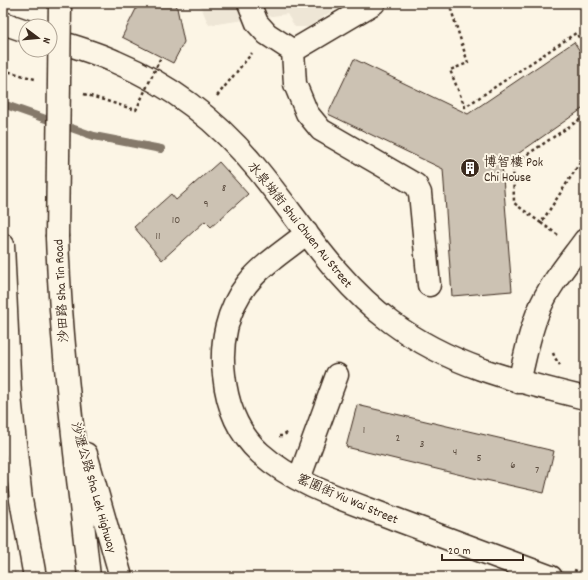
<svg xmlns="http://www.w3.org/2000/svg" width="588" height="580" font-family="Dekko,'LXGW WenKai TC',sans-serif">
<rect width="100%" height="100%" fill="#fcf5e5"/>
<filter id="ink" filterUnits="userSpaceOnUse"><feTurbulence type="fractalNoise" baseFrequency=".025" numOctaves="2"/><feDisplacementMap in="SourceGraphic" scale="8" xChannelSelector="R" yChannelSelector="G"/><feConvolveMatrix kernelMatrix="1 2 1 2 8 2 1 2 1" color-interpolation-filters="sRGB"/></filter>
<g filter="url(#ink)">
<path fill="#eee6d6" d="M199,3H344L308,27H295L287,14L209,25Z"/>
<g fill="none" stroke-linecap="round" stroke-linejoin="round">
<path stroke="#85796b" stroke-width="8" d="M3,104L94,136L161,149"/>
</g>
<path fill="#ccc2b3" stroke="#3b2a1e" d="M139,3H176L184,42L173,63L122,37Z
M574,42L585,59V107L502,165L512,291L452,296L443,169L328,114L354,59L468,114Z
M219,162L248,194L211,227L205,221L162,260L134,227L171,194L176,200Z
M357,405L554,451L544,493L486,480V481L346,447Z"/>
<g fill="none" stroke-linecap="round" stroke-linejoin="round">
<g stroke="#3b2a1e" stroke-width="25">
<path id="minor" d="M249,3L257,23L267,34L293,51
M374,3L293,51L295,84L307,113L321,130L416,185L420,193L429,285
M3,23L26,31
M50,39C72,46 95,52 116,62C171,85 220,123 258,170C300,221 336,282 391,322C450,366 515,381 585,398
M307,233C287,249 263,264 247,284C227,309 220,344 224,375C227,405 238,433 260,453C298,487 349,501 395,519C447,538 499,558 551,577
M519,382C525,358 529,333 539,310C549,285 569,262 585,240
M299,479L337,375"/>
</g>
<g stroke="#3b2a1e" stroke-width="25">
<path id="highway" d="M57,237C61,351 77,464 89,577
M3,245L10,396L21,500L35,577
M86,454L121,577"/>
</g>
<path stroke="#3b2a1e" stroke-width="2.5" stroke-dasharray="3 3" stroke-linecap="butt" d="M449,3L468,63L450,70L465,107L576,33L585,46
M217,96L252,53
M541,223L514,203L513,164L585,116
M558,235L541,223L585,155
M553,353L555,358L560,365
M279,436H282L289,432
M574,570L585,574"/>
<use href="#minor" stroke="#fcf5e5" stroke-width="22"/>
<use href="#highway" stroke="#fcf5e5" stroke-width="22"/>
<g stroke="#3b2a1e" stroke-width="25" stroke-linecap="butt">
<path id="highway-bridge" d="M57,237L60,3"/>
</g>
<path stroke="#3b2a1e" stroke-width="2.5" stroke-dasharray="3 3" stroke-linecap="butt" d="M3,70L35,79
M84,94L136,110L161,57"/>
<use href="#highway-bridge" stroke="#fcf5e5" stroke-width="22"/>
</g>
</g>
<defs>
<g id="building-disc" transform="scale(1)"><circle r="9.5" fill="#3b2a1e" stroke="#fcf5e5"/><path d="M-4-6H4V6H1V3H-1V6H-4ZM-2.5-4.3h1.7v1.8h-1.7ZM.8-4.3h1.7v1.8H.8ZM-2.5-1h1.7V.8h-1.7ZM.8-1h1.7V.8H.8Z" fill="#fff"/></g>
</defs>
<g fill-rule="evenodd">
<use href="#building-disc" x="470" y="168"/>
</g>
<g text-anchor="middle" stroke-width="4" stroke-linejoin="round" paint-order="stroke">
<g font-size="11" fill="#5f5043">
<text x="224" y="191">8</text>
<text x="206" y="207">9</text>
<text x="176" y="223">10</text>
<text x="158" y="239">11</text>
<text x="364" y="433">1</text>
<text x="398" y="441">2</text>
<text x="422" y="447">3</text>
<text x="455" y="455">4</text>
<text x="479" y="461">5</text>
<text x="513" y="468">6</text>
<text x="537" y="473">7</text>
</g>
<g font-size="13" fill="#3b2a1e" stroke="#fcf5e5" text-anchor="start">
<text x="484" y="166">博智樓 Pok<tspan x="484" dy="15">Chi House</tspan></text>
</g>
<g font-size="13" fill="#3b2a1e" stroke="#fcf5e5">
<text transform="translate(301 224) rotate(51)" y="5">水泉坳街 Shui Chuen Au Street</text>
<text transform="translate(60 291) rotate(-93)" y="5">沙田路 Sha Tin Road</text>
<text transform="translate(95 487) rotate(74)" y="5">沙瀝公路 Sha Lek Highway</text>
<text transform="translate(348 498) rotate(23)" y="5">窰圍街 Yiu Wai Street</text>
</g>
</g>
<rect width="588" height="580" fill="none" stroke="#fcf5e5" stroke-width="16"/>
<rect x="8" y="8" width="572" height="564" fill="none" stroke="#3b2a1e" stroke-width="1.5" filter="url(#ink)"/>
<g transform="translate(38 38) rotate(106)"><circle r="19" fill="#fcf5e5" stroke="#afa495"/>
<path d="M0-3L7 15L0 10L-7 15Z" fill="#3b2a1e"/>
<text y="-6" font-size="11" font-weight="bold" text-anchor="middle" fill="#3b2a1e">N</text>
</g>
<path d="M442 554v6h81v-6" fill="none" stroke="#3b2a1e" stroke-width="2"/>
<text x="448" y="554" font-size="12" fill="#3b2a1e" stroke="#fcf5e5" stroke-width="3" paint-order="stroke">20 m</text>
</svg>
